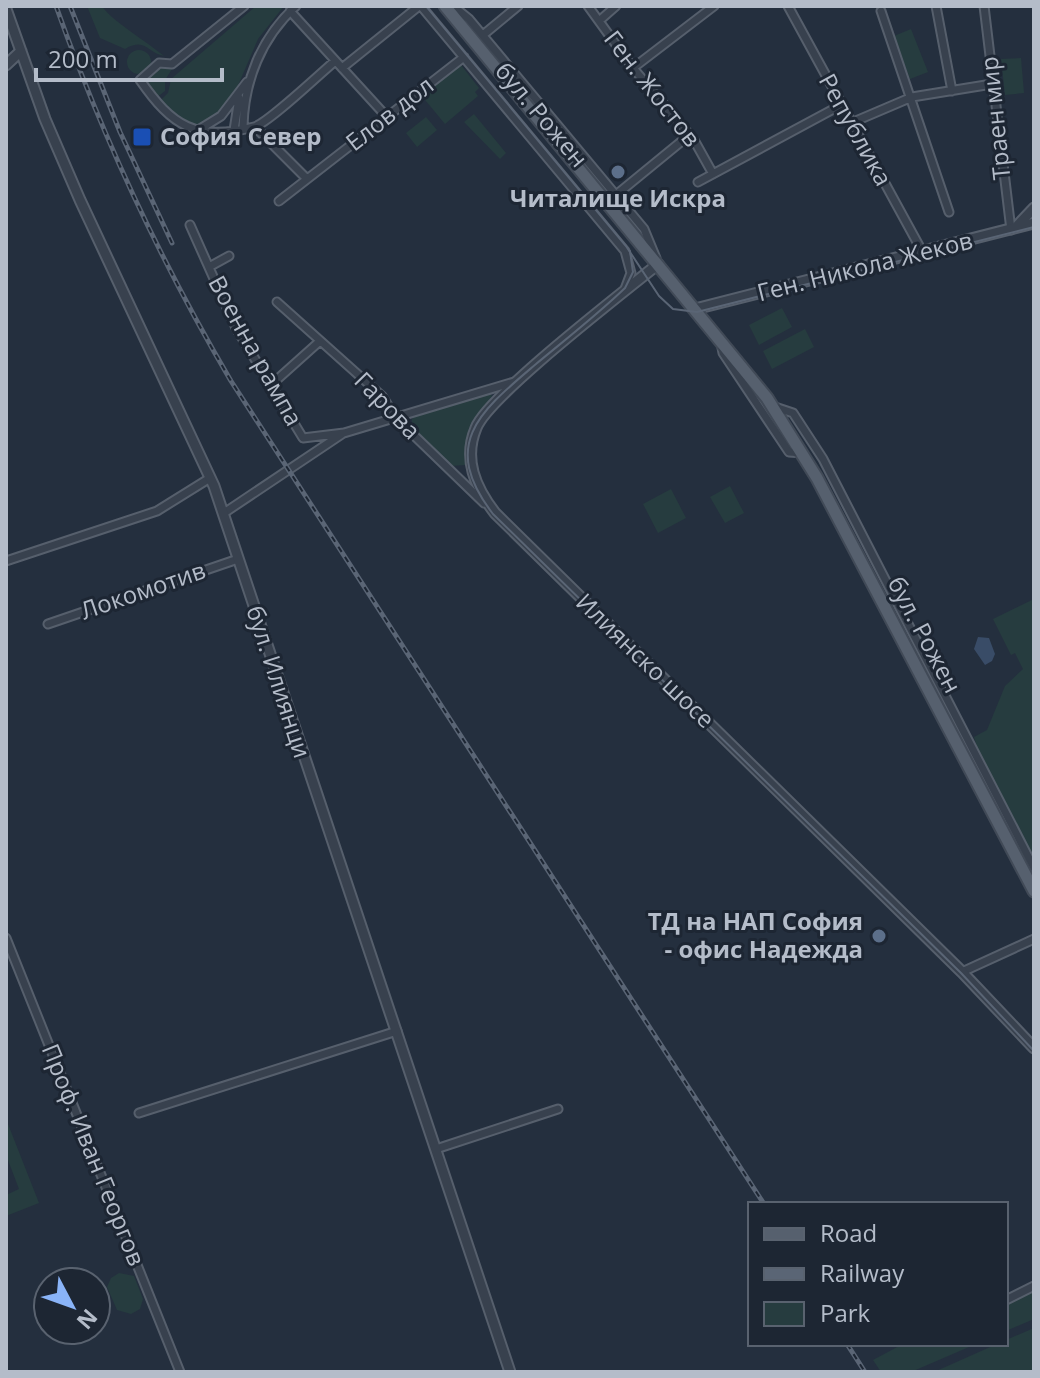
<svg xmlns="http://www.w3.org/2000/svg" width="1040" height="1378" font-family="'Open Sans',sans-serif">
<rect width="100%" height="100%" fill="#242f3e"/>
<path fill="#263c3f" d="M87,6H102C109,19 149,43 164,56C147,53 146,37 125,49L100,38Z
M256,6H284L258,39L230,104L200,126L183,123L160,101L168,93L171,79Z
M911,29L928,72L910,79L894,36Z
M127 62a12 12 0 1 1 24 0a12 12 0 1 1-24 0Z
M1021,58L1024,93L1005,95L1001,59Z
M461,65L479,88L475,92L478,96L445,124L421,95Z
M159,66H174L165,80V91L156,98L148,81Z
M474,114L506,153L500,159L464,122Z
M426,117L437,130L417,147L406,133Z
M782,308L792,327L759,345L749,325Z
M805,329L814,347L772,369L763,351Z
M490,393L492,396L469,428L465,465L451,466L412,429V419L416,415Z
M730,486L744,513L725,523L710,497Z
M671,489L686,518L658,533L643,504Z
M1034,599V857L980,757L974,737L987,730L1005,686L1023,669L1015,653L1011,655L993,619Z
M6,1119L39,1203L6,1216V1195L19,1189L6,1155Z
M119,1273L134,1276L143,1299L140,1309L131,1314L117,1310L107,1287L111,1278Z
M1034,1291V1319L1006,1331V1305Z
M1034,1328V1372H934L997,1344H1006V1340Z
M903,1344H976L911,1372H881L873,1360Z"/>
<path fill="#394c67" d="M978,637L989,638L995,654L992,661L985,665L974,649Z"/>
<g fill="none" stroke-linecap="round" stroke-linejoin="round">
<g stroke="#565f6c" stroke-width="11">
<path id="minor" d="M244,6L172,64L159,63L140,80C172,126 196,142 254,127C267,124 321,73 335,61
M421,6L625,251L631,273L625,289
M453,6L469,19L644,229L656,258
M588,6L633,68L694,140L713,174
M788,6L923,253
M936,6L952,91
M984,6L1011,230
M290,11L386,116
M881,11L949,212
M599,21L616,6
M483,35L518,6
M342,68L419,6
M633,68L714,6
M851,123L912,97L992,84
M243,127C244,81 261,38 296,6
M255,127L307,179
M200,129L221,116L247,82
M234,130L239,98
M698,182L841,105
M616,195L688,136
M279,201L464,57
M190,225L236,328L303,438L344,433L514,382
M209,267L229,256
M277,302L382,396L396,418L484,503
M721,343L723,353L789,452L803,453
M272,384L320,341
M772,406L793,413L823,459L1034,868
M224,513L342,434
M6,561L157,511L210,478
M48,624L238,559
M6,938L180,1372
M962,972L1034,939
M139,1113L397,1031
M436,1149L558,1109
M1006,1300L1034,1286"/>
</g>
<g stroke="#565f6c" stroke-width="13">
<path id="tertiary" d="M6,9L45,119L80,200L214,486L510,1372
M6,65L21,51
M1017,226L1034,208
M658,264C624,292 488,396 476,428C463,459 475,487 495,513L962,972L1034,1048
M695,309L1034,223"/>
</g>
<g stroke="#414a57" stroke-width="15">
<path id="primary" d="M445,6L767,398L817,478L1034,891"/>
</g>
<use href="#minor" stroke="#38414e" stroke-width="7"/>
<use href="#tertiary" stroke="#38414e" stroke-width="9"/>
<use href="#primary" stroke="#56606e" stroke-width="11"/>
<path stroke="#5a6575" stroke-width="2" d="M426,6L626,246L659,296L673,309L697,312L1034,227
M630,251L633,272L625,288C597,315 566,339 536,364C482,410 438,443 493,514L961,973L1034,1051"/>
<g stroke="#5a6575" stroke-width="5">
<path id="rail" d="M56,6C102,136 161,262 231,381L764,1204
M70,6L120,132L172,243
M847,1344L865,1372"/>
</g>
<use href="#rail" stroke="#1d2633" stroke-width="2" stroke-dasharray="6" stroke-linecap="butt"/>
</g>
<rect fill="#1a4fb4" stroke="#1d2633" stroke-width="3" x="132" y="127" width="20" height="20" rx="4"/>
<g fill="#5c6f8a" stroke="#1d2633" stroke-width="3">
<circle cx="618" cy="172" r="8"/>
<circle cx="879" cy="936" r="8"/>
</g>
<g text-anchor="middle" stroke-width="6" stroke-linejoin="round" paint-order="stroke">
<g font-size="24" fill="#b4bcc9" stroke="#1d2633">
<text transform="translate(652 89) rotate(52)" y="8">Ген. Жостов</text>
<text transform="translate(390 114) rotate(-38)" y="8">Елов дол</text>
<text transform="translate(541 115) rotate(50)" y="8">бул. Рожен</text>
<text transform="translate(996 118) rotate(-96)" y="8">Траен мир</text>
<text transform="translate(855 130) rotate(61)" y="8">Република</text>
<text transform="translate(865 267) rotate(-14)" y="8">Ген. Никола Жеков</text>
<text transform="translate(255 351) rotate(61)" y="8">Военна рампа</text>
<text transform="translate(387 406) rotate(46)" y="8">Гарова</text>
<text transform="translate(143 591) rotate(-19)" y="8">Локомотив</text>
<text transform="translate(924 635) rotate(62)" y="8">бул. Рожен</text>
<text transform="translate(645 661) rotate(44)" y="8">Илиянско шосе</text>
<text transform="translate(278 682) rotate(72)" y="8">бул. Илиянци</text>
<text transform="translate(93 1155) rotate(68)" y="8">Проф. Иван Георгов</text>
</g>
<g font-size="24" font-weight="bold" fill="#b4bcc9" stroke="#1d2633" text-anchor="start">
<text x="160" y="145">София Север</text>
<text x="618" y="207" text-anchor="middle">Читалище Искра</text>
<text x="863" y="930" text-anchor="end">ТД на НАП София<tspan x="863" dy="28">- офис Надежда</tspan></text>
</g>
</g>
<rect width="1040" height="1378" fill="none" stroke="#b4bcc9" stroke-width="16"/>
<rect x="748" y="1202" width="260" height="144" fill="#1d2633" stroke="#59626f" stroke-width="2"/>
<rect x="764" y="1228" width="40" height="12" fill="#56606e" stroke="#59626f" stroke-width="2"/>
<text x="820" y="1242" font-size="24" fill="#b4bcc9">Road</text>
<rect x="764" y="1268" width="40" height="12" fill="#5a6575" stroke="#59626f" stroke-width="2"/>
<text x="820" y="1282" font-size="24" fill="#b4bcc9">Railway</text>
<rect x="764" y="1302" width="40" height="24" fill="#263c3f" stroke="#59626f" stroke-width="2"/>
<text x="820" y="1322" font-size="24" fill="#b4bcc9">Park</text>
<g transform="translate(72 1306) rotate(131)"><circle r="38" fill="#1d2633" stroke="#59626f" stroke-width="2"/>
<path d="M0-6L14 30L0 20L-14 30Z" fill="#8ab4f8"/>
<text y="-12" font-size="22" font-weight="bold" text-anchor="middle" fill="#b4bcc9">N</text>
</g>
<path d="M36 68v12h186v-12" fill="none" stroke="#b4bcc9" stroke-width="4"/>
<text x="48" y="68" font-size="24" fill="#b4bcc9" stroke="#1d2633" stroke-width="6" paint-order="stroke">200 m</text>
</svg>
